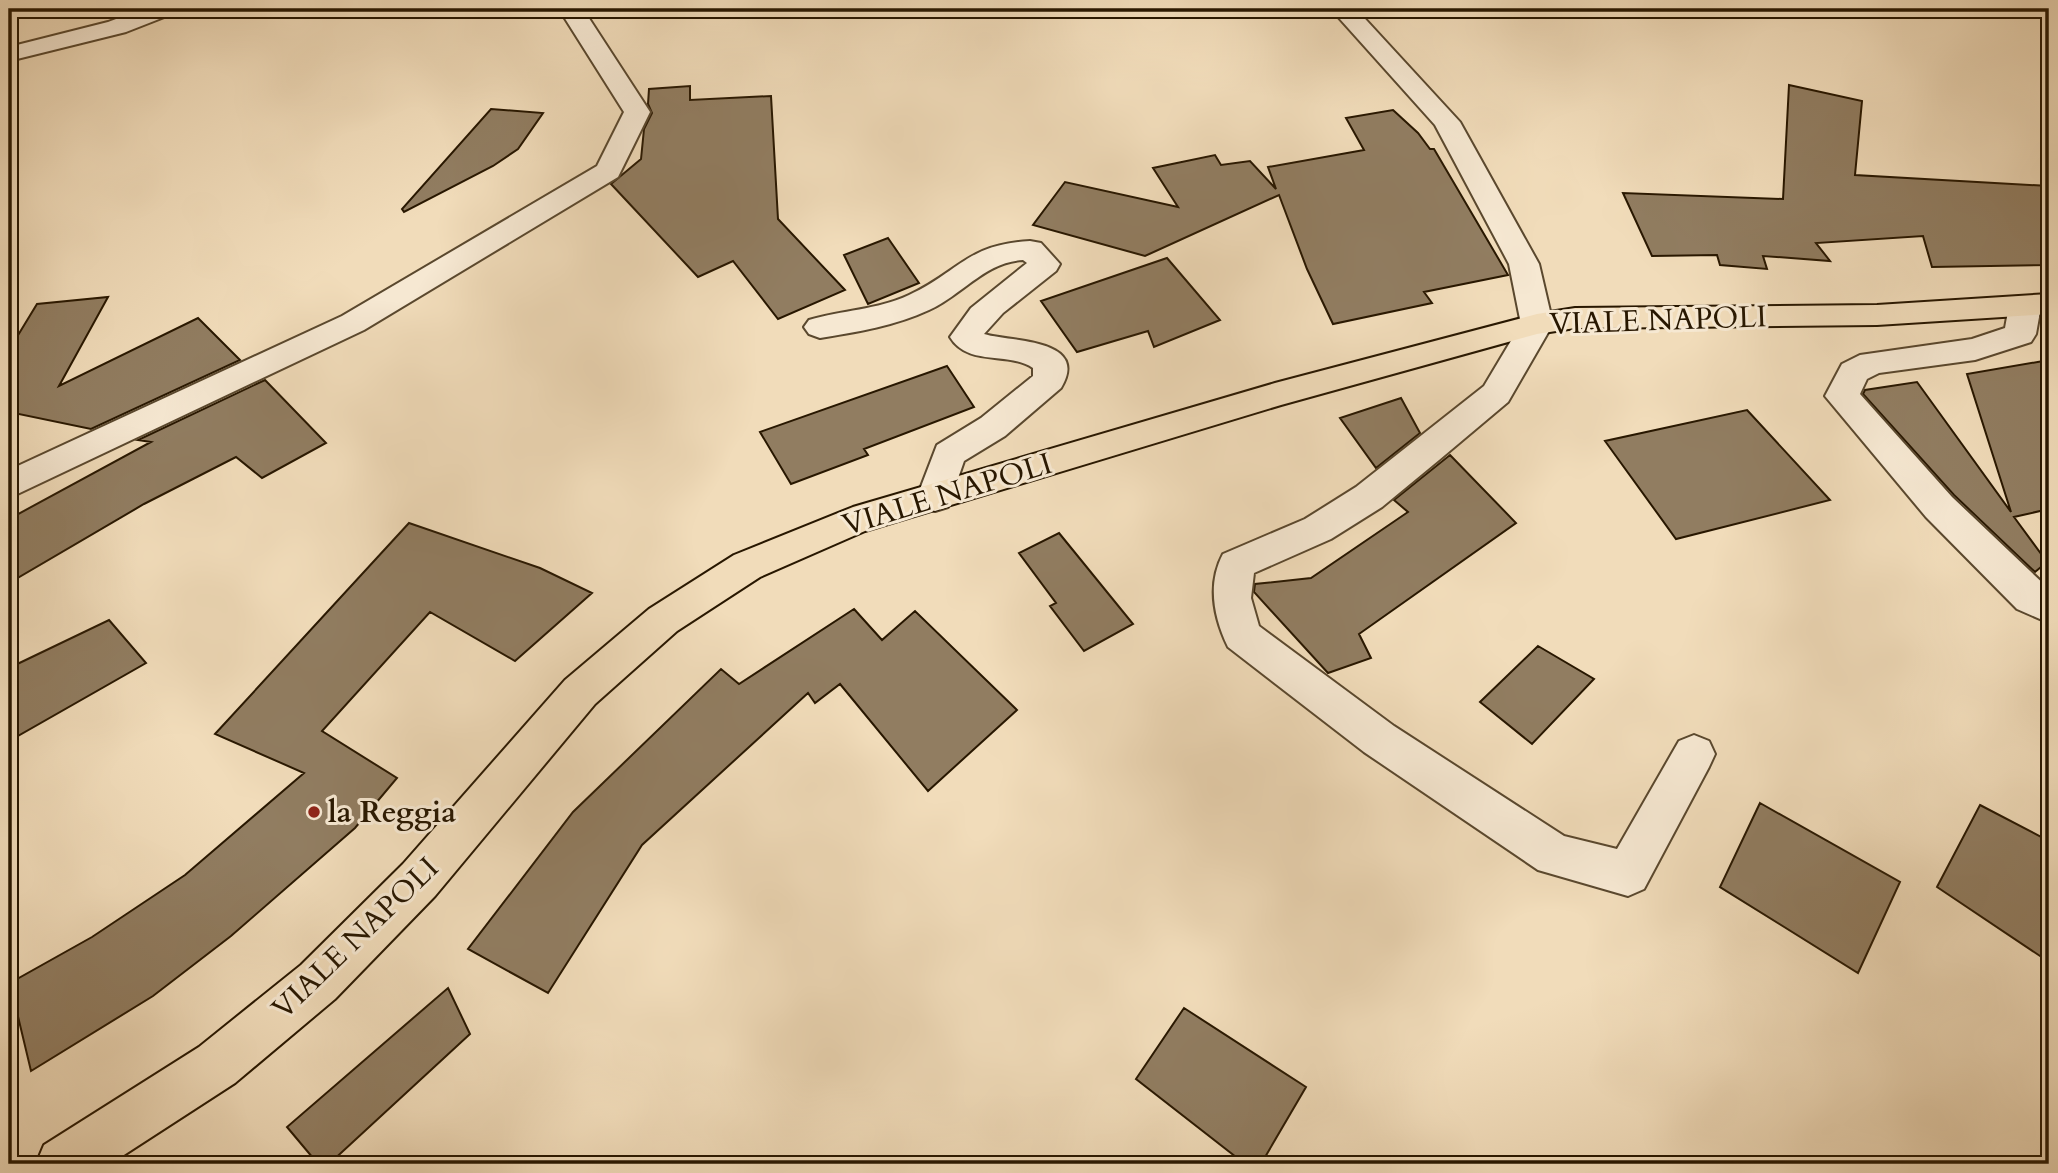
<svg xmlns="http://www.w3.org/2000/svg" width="2058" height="1173" font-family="Cardo,serif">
<rect width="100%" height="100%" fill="#f1dcba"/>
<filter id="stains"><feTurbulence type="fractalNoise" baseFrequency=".00286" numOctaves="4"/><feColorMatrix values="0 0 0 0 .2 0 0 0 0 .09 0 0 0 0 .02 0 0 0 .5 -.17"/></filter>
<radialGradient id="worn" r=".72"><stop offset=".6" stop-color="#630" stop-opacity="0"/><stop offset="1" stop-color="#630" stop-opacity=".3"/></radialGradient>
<path fill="#917d61" stroke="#281700" stroke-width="2" d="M1789,85L1862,101L1855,175L2049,186V265L1932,267L1923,236L1816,243L1830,261L1763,256L1767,269L1720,265L1717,255L1652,256L1623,193L1783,199Z
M690,86V100L771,96L778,219L845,290L778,319L733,261L698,277L611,184L641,159L644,129L652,113L648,104L649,89Z
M491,109L543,113L518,149L493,166L404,212L402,209Z
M1393,110L1418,133L1430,149H1434L1508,275L1424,292L1432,303L1333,324L1307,269L1279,195L1145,256L1033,225L1065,182L1178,207L1153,168L1215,155L1221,165L1250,161L1276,189L1268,167L1364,150L1346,118Z
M888,238L919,283L868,304L844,255Z
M1167,258L1220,320L1154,347L1148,331L1077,352L1041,301Z
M108,297L59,386L198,318L240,360L91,429L9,412V350L37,304Z
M2049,360V509L2014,517L2047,562L2035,572L1954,495L1863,394L1865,390L1917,382L2011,512L1967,374Z
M947,366L974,407L864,449L868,455L791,484L760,432Z
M265,380L326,443L262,478L236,457L144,504L9,583V519L151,442L138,440Z
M1401,398L1420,433L1376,468L1340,418Z
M1747,410L1830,500L1676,539L1605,441Z
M1450,455L1516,523L1359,634L1371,658L1328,673L1254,592L1255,584L1311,578L1408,512L1394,500Z
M409,523L540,568L592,593L515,661L430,612L322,731L397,778L355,828L231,936L153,996L31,1071L10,983L92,937L185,875L304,773L215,734Z
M1059,533L1133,624L1084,651L1050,606L1056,603L1019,553Z
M854,609L882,640L915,611L1017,710L928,791L840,684L815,703L808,693L642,845L548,993L468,949L573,812L721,669L739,684Z
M109,620L146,663L9,741V668Z
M1538,646L1594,679L1532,744L1480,702Z
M1760,803L1900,882L1858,973L1720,887Z
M1980,805L2049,841V962L1937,887Z
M448,988L470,1034L329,1164H318L287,1127Z
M1184,1008L1306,1087L1261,1164H1245L1136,1079Z"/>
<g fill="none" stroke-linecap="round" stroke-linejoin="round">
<g stroke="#5a482e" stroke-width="4">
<path id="minor" d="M143,9H176L172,14L126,32L9,61V47L108,22Z
M559,9H583L650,112L618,177L364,330L9,498V470L342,316L597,166L624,112Z
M1331,9H1356L1460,122L1539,264L1553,324L1508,402L1439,460L1382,507L1331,539L1254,573L1251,598L1259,626L1394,726L1564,836L1617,849L1679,741L1694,735L1709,741L1715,754L1709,767L1644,889L1628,896L1538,870L1364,752L1228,647C1214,618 1207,584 1223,554L1305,519L1356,487L1484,386L1521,324L1509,264L1435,125Z
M1030,241L1041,243L1060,264L1056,271L1003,313L984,334C1009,342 1091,338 1061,388L1005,436L964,461L948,507L935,511L922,507L917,497L937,445L981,418L1033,376V368C1008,351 968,367 950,337L971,308L1027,263L1023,260C985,262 962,295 929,310C895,326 857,332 820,338L809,334L804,327L809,320C842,310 877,310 909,295C959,272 967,244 1030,241Z
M2025,296L2036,299L2041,306L2036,334L2031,342L1975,360L1879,373L1867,379L1860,394L1952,497L2049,589V623L2017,609L1926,517L1825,396L1842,364L1860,355L1972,339L2005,328L2009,306L2014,299Z"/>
</g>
<g stroke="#281700" stroke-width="4">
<path id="major" d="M2049,294V314L1877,325L1575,328L1537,334L1281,405L865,531L760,577L677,631L595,704L435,896L335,999L235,1083L110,1164H36L44,1145L199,1047L301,965L403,864L565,680L649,609L734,555L853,507L1275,383L1537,314L1575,308L1877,305Z"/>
</g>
<use href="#minor" fill="#f6e8d2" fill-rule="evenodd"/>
<use href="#major" fill="#f1dcba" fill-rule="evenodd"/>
</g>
<circle fill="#8f2418" stroke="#f6e8d2" stroke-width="2.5" cx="314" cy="812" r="7"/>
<g text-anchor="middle" stroke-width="6" stroke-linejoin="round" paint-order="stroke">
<g font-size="30" fill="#281700" stroke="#f6e8d2">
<text transform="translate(1658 320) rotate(-2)" y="10">VIALE NAPOLI</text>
<text transform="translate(947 494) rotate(-17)" y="10">VIALE NAPOLI</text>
<text transform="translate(355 938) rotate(-44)" y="10">VIALE NAPOLI</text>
</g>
<g font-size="30" font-weight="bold" fill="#281700" stroke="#f6e8d2" text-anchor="start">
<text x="328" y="822">la Reggia</text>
</g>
</g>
<rect width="2058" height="1173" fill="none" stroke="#f1dcba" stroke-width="35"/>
<rect x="10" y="10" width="2037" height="1152" fill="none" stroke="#281700" stroke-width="3.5"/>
<rect x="18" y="18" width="2023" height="1138" fill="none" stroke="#281700" stroke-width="2"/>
<rect width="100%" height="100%" filter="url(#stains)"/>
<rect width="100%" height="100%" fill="url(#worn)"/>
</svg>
